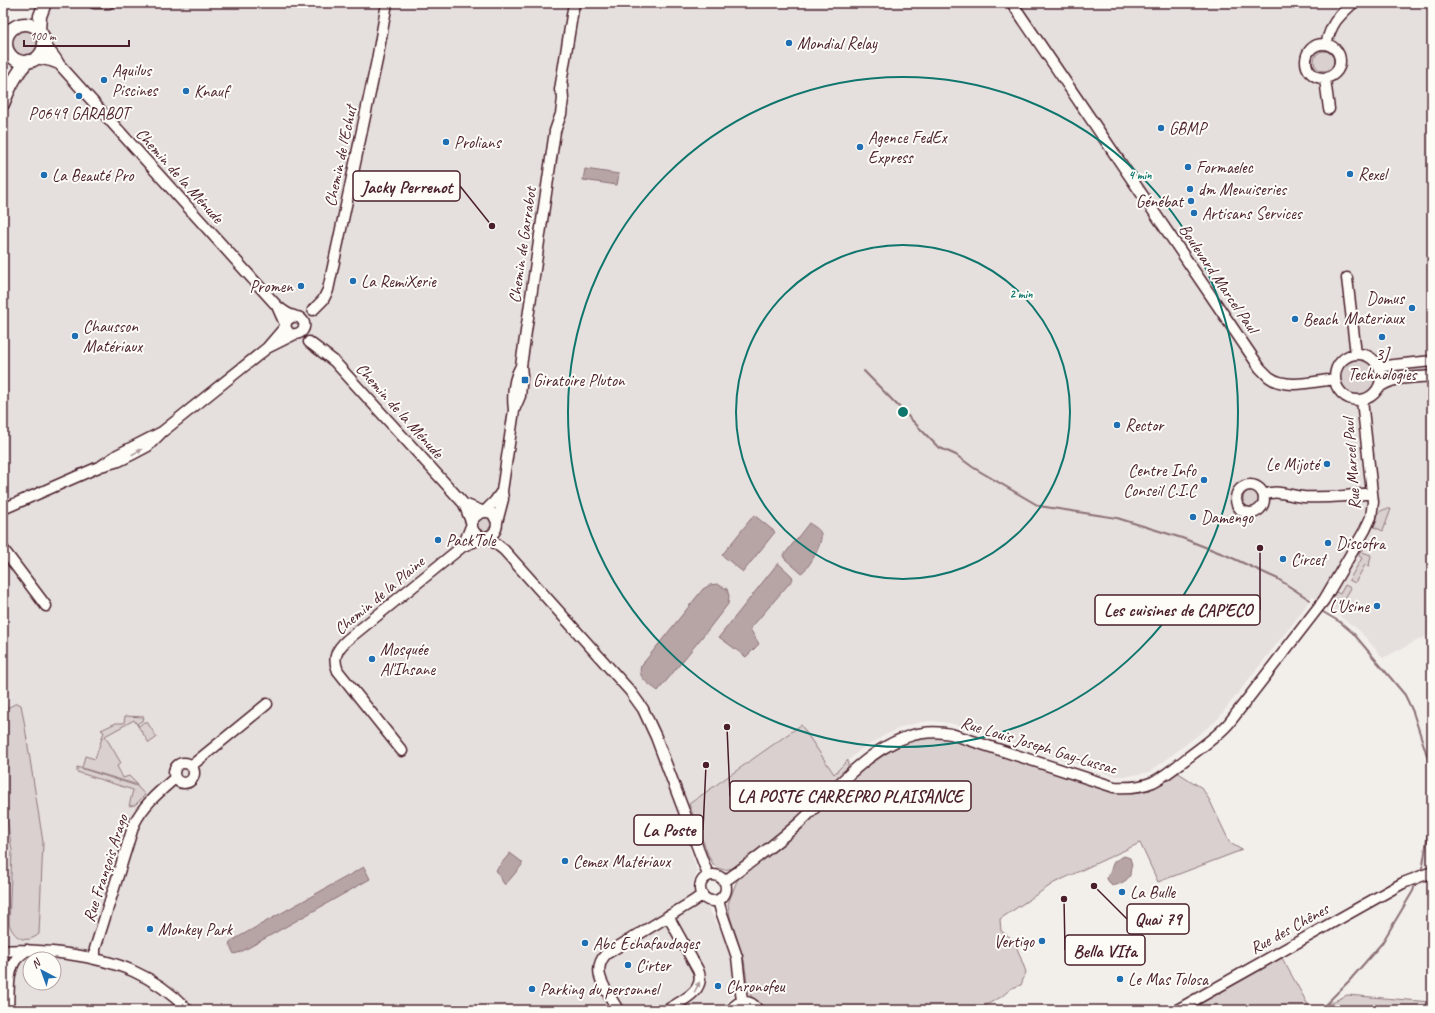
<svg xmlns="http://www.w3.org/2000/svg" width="1435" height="1013" font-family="Caveat,sans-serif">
<rect width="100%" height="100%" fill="#f2efeb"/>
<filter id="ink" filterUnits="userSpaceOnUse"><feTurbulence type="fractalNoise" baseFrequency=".025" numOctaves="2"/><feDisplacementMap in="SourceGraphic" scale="8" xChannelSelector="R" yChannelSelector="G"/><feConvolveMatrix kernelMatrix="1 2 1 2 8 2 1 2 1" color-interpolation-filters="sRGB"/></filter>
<g filter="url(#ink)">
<path fill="#e5dfdd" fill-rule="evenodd" d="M49,3H1432V633L1383,658L1360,631L1312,596L1301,613L1216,721L1159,765L1149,772L1129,776H1117L1107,774L963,727L950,723L932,721L921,722L904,726L885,735L860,750L834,773L800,726L678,811L697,872L692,886L709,909L725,939L730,954L733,970L732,984L730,996L725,1010H3V124ZM30,959H54V983H30Z"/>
<path fill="#d9d0cf" stroke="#92787d" d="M10 43a14 14 0 1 1 28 0a14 14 0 1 1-28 0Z
M1314 61a10 10 0 1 1 20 0a10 10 0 1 1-20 0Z
M1338 377a20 20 0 1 1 40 0a20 20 0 1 1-40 0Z
M1432,366V372L1397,376L1396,370Z
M1243 499a8 8 0 1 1 16 0a8 8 0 1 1-16 0Z
M1385,509H1391L1383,531L1374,527L1379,512Z
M477 524a8 8 0 1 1 16 0a8 8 0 1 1-16 0Z
M1368,540L1362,552L1371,555L1369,566L1365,565L1355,583L1349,580L1362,558L1359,556V554L1366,541Z
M1345,585L1351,588L1340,607C1334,603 1332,598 1334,591L1340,594Z
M17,703L21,705L24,721L43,842L39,934C26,945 13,938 9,923L12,851L3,793V710Z
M125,716L144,717L143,720L137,724L139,726L144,722H147L156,736V738L149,743L134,720L105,736L121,763L117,766L123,778L129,776L138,785L82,768L85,756L95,759L104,732L101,730L116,723H124Z
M801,725L834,774L848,760V770L800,817L767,844L733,868L724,870L718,868L713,864L709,857L689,804Z
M940,736L1072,778L1146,788L1149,791L1155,786L1177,772L1202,788L1210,801L1230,843L1242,850L1158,882L1140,843L1054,883L1000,919L1001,931L1014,940L1026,972L1021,985L1012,988L1001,997L977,1010H764L761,1004L751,996L748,990L744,960L730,917L728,904L736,883L739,877L856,773C873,761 900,740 921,737C927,736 934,736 940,736Z
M77,767L137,786L145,795L135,805L129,806L133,790L77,772Z
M1282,958L1311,1010H1189Z
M1347,995L1432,1002V1010H1315Z"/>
<path fill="#b7a5a6" stroke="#8b6f75" d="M585,169L619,174L617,185L583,180Z
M754,515L775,532L743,572L722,555Z
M809,523C813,526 820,529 821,534C823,543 809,569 801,573L784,558V555Z
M778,563L792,576L793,579L750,629L759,644L746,657L719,637Z
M717,584L727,589L729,596L728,604L707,631L658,691C649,684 637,678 641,666L703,589L710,585Z
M510,853L522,862V865L506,884H504L496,870Z
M1124,856L1130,858L1132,865C1130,869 1131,871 1130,875C1128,881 1118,885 1112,886L1107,879C1107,875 1110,874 1111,870C1114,859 1114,862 1124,856Z
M364,867L370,879L241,952L234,954L229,944L233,940Z"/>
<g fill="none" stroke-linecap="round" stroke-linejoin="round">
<path stroke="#8b6f75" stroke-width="2" d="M864,371L938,447L956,455L974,468L1039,506L1117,518L1182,538L1228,556L1278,579L1310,600
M1323,612L1340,622L1353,633L1405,695L1413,712L1432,771
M1421,870L1423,865L1432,807
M1318,1010L1323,1007L1349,981L1382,943L1413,891L1416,882"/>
<g stroke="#4a1f2b" stroke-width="13">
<path id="minor" d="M94,3H109
M1012,3L1260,368C1263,371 1266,374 1269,377C1286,390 1316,381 1335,379
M3,30L12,28
M3,41L6,44
M44,43C49,51 55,56 59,64L277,306
M1306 61a17 17 0 1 1 34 0a17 17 0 1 1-34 0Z
M1326,44C1332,22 1337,18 1353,3
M36,58L51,61L59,64
M1325,79L1329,109
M560,90L574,3
M1347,278L1356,354
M313,310L323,300L328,290L377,60L387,3
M285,324L277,306C282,310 288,315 294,316C298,318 297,316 300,318C310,325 301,338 289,333L285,327L287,320L294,316
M285,327L267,348L293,335
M309,342L334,361L464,504
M1335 377a23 23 0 1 1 46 0a23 23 0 1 1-46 0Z
M1375,362L1385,366L1432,361
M1378,388C1393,376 1414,378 1432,376
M514,410C512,394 513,380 521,366L555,131L561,114L563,99L562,85
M162,432L267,348
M1236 499a14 14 0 1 1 28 0a14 14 0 1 1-28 0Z
M1264,495C1278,489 1290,496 1304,497C1326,498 1350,496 1372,493
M3,509L101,466L119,461L131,455L148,446L162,432L117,455L101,466
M484,512L464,504L472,524L463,546L486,537C494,535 497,530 497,522L493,514C480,507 465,521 475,533C478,537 482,536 486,538C492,540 499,546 504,550L630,691L643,709L656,737L708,875
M484,512L495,501L502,491
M497,522L503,499L502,491L514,410L520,396L522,376L521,366
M3,549L46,606
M402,751L338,671C332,658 337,649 347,640L463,546
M174 773a10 10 0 1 1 20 0a10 10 0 1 1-20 0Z
M191,766L267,704
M700 888a13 13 0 1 1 26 0a13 13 0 1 1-26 0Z
M725,881C750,863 774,845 797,825C839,787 888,720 951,734L1114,787C1127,788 1141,787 1153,782C1165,776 1176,767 1186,759C1201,747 1217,737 1229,723L1324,600L1365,530L1371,517L1373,502L1362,400
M718,900L721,911L737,957L742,1001
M3,951C25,949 46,951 68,954C117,961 153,974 188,1010
M95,958V949L134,824C144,804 159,792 175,778
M3,963L9,980
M8,1010C9,995 7,974 15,961C18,956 23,953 27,950
M618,1010C608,992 589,972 606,954L692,902L702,895
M667,1010C681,1001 707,991 698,970L668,916
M731,1010C739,999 750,999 758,1010
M1177,1010L1403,883L1432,872"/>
</g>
<g stroke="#4a1f2b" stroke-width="15">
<path id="major" d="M6 43a19 19 0 1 1 38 0a19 19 0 1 1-38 0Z
M39,30L40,16L45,3
M3,104C9,88 16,73 28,61"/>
</g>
<use href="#minor" stroke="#fdfcf7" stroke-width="10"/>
<use href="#major" stroke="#fdfcf7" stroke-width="12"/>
</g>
<defs><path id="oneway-solid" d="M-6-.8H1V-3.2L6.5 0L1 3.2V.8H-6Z"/></defs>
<g fill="#ac999b">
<use href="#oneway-solid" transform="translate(137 452) rotate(-28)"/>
<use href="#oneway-solid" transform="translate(697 987) rotate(-62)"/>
</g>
</g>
<g fill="none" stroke="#0f766e" stroke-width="2">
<circle cx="903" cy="412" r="167"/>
<circle cx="903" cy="412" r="335"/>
</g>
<g fill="#1f6fb2" stroke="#fdfcf7" stroke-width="1.5">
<circle cx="789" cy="43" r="4"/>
<circle cx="104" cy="80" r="4"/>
<circle cx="186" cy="91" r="4"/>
<circle cx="79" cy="96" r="4"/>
<circle cx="1161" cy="128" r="4"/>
<circle cx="446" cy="142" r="4"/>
<circle cx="860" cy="147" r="4"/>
<circle cx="1188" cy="167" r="4"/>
<circle cx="1350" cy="174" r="4"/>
<circle cx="44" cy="175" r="4"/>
<circle cx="1190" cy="189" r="4"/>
<circle cx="1191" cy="201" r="4"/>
<circle cx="1194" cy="213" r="4"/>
<circle cx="353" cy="281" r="4"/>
<circle cx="301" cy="286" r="4"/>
<circle cx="1412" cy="308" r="4"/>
<circle cx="1295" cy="319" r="4"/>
<circle cx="75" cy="336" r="4"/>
<circle cx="1382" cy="337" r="4"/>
<rect x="521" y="376" width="8" height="8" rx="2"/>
<circle cx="1117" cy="425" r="4"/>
<circle cx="1327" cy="464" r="4"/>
<circle cx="1204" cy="480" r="4"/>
<circle cx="1193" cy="517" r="4"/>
<circle cx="438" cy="540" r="4"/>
<circle cx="1328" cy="543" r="4"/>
<circle cx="1283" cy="559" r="4"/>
<circle cx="1377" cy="606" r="4"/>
<circle cx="372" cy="659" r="4"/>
<circle cx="565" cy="861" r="4"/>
<circle cx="1122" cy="892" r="4"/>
<circle cx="150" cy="929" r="4"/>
<circle cx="1042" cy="941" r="4"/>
<circle cx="585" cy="943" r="4"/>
<circle cx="628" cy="965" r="4"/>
<circle cx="1120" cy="979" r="4"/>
<circle cx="718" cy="986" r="4"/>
<circle cx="532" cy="989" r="4"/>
</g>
<g text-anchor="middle" stroke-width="4" stroke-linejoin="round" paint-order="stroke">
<g font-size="17" fill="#4a1f2b" stroke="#fdfcf7" text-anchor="start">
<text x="797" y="49">Mondial Relay</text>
<text x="112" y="76">Aquilus<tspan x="112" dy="20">Piscines</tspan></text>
<text x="194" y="97">Knauf</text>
<text x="79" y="119" text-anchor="middle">P0649 GARABOT</text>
<text x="1169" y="134">GBMP</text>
<text x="868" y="143">Agence FedEx<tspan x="868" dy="20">Express</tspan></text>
<text x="454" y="148">Prolians</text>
<text x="1196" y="173">Formaelec</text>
<text x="1358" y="180">Rexel</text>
<text x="52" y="181">La Beauté Pro</text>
<text x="1198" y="195">dm Menuiseries</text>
<text x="1183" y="207" text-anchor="end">Génébat</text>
<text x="1202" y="219">Artisans Services</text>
<text x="361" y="287">La RemiXerie</text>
<text x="293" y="292" text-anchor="end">Promen</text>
<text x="1404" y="304" text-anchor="end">Domus<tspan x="1404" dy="20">Materiaux</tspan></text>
<text x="1303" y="325">Beach</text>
<text x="83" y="332">Chausson<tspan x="83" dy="20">Matériaux</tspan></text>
<text x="1382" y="360" text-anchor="middle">3J<tspan x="1382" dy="20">Technologies</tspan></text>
<text x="533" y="386">Giratoire Pluton</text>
<text x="1125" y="431">Rector</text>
<text x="1319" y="470" text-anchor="end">Le Mijoté</text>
<text x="1196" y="476" text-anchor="end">Centre Info<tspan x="1196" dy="20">Conseil C.I.C</tspan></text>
<text x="1201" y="523">Damengo</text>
<text x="446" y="546">Pack'Tole</text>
<text x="1336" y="549">Discofra</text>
<text x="1291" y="565">Circet</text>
<text x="1369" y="612" text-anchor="end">L'Usine</text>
<text x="380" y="655">Mosquée<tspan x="380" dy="20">Al'Ihsane</tspan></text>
<text x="573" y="867">Cemex Matériaux</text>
<text x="1130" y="898">La Bulle</text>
<text x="158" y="935">Monkey Park</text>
<text x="1034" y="947" text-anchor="end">Vertigo</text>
<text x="593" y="949">Abc Echafaudages</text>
<text x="636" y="971">Cirter</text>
<text x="1128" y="985">Le Mas Tolosa</text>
<text x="726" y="992">Chronofeu</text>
<text x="540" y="995">Parking du personnel</text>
</g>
<g font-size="17" fill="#4a1f2b" stroke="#fdfcf7">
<text transform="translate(340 156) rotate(-78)" y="6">Chemin de l'Echut</text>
<text transform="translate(180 175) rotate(48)" y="6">Chemin de la Ménude</text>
<text transform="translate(522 245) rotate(-82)" y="6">Chemin de Garrabot</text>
<text transform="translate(1219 278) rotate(56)" y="6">Boulevard Marcel Paul</text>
<text transform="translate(400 410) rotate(48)" y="6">Chemin de la Ménude</text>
<text transform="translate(1351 464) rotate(-94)" y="6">Rue Marcel Paul</text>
<text transform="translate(379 595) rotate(-40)" y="6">Chemin de la Plaine</text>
<text transform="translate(1039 745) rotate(17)" y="6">Rue Louis Joseph Gay-Lussac</text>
<text transform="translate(105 868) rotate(-72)" y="6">Rue François Arago</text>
<text transform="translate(1289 928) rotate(-29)" y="6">Rue des Chênes</text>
</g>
</g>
<circle cx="903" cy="412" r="6" fill="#0f766e" stroke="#fdfcf7" stroke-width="2"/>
<g font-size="12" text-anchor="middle" font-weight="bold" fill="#0f766e" stroke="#fdfcf7" stroke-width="4" stroke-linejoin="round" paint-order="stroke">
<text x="1140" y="179">4 min</text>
<text x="1021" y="298">2 min</text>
</g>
<path fill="none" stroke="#4a1f2b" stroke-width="1.5" d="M492 226L460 186M1260 548L1260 610M727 727L730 796M706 765L703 830M1094 886L1127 919M1064 899L1065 950"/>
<g fill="#4a1f2b" stroke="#fdfcf7" stroke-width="1.5">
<circle cx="492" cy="226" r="4"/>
<circle cx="1260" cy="548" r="4"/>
<circle cx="727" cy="727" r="4"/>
<circle cx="706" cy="765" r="4"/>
<circle cx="1094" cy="886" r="4"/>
<circle cx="1064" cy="899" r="4"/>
</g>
<g fill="#fdfcf7" stroke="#4a1f2b" stroke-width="1.5">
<rect x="353" y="171" width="107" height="30" rx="4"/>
<rect x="1095" y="595" width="165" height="30" rx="4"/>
<rect x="730" y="781" width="241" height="30" rx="4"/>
<rect x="634" y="815" width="69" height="30" rx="4"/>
<rect x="1127" y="904" width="62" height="30" rx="4"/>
<rect x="1065" y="935" width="80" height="30" rx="4"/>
</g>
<g font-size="18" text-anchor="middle" font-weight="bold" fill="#4a1f2b">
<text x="407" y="193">Jacky Perrenot</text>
<text x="1178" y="616">Les cuisines de CAP'ECO</text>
<text x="850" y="802">LA POSTE CARREPRO PLAISANCE</text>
<text x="669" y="836">La Poste</text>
<text x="1158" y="925">Quai 79</text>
<text x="1105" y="957">Bella VIta</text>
</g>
<rect width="1435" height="1013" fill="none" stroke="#fdfcf7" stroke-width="16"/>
<rect x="8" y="8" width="1419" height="997" fill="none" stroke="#4a1f2b" stroke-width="1.5" filter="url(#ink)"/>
<g transform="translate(42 971) rotate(319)"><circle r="19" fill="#fdfcf7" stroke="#b5a4a5"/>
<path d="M0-3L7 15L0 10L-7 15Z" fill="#1f6fb2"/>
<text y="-6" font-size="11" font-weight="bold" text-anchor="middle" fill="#4a1f2b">N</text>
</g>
<path d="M24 40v6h105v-6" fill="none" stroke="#4a1f2b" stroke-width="2"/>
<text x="30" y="40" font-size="12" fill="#4a1f2b" stroke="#fdfcf7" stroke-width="3" paint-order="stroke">100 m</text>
</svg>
